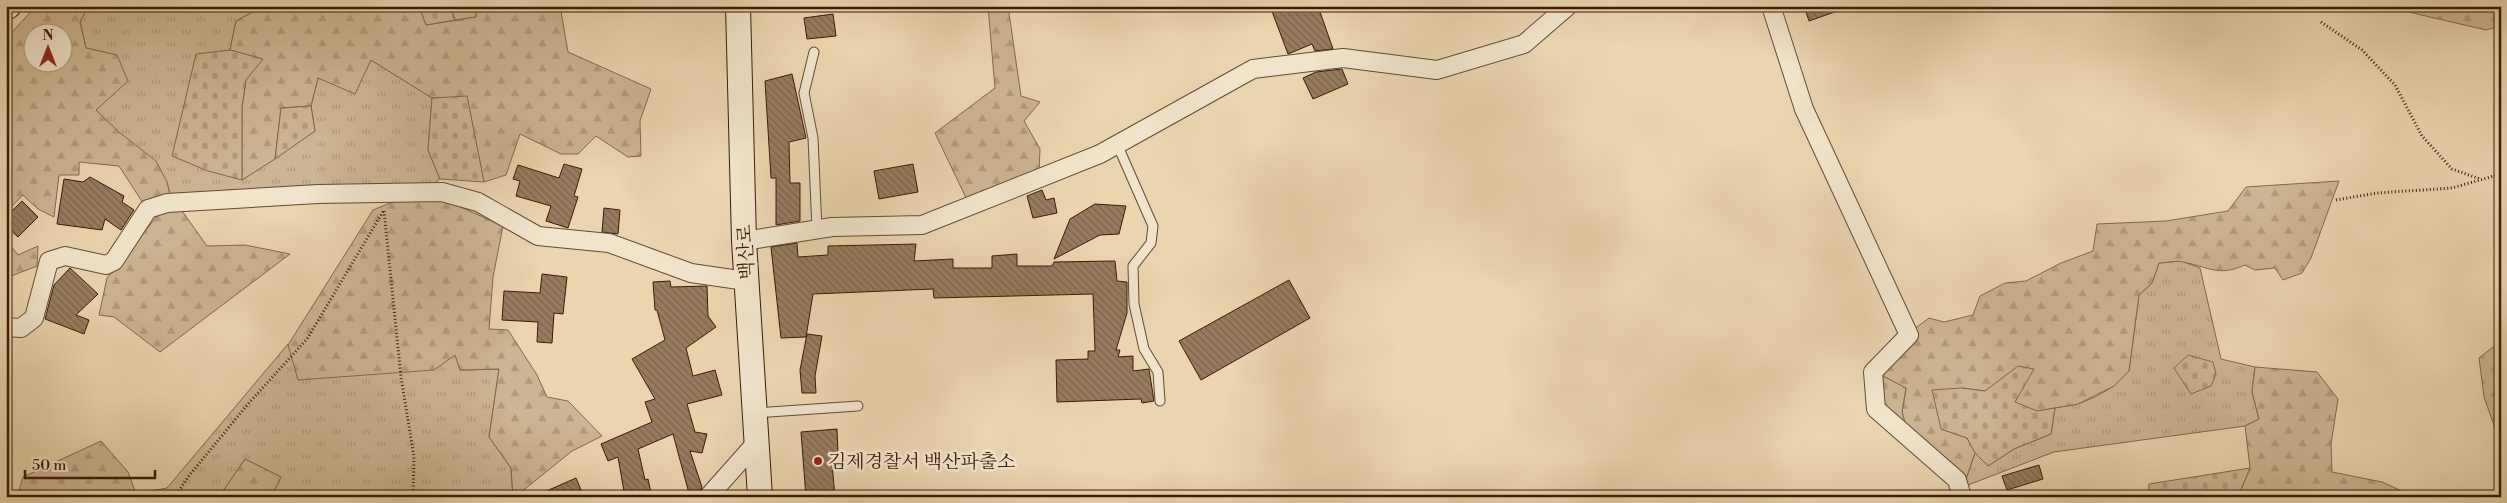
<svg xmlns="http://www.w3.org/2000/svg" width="2507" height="503" font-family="'Libre Bodoni','Noto Serif KR',serif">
<defs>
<pattern id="grass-tufts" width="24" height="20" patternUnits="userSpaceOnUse" patternTransform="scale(1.25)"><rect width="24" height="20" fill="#ccb592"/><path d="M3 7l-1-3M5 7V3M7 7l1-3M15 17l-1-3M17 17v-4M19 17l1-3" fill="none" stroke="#b09b7c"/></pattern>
<pattern id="forest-firs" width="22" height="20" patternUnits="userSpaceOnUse" patternTransform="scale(1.25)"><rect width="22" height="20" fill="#ccb592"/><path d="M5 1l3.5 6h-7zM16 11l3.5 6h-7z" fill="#b09b7c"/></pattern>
<pattern id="cemetery-stones" width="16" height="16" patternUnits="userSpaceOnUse" patternTransform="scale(1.25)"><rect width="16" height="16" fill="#ccb592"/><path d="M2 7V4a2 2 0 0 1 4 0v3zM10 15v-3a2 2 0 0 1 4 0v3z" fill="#b09b7c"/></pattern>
<pattern id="building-back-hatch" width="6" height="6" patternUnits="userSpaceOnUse" patternTransform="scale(1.25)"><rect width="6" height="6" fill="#967c5e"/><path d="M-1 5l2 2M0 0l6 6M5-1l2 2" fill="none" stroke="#7c654c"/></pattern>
</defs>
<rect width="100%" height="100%" fill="#ead5af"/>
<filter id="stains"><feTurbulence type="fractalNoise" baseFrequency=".004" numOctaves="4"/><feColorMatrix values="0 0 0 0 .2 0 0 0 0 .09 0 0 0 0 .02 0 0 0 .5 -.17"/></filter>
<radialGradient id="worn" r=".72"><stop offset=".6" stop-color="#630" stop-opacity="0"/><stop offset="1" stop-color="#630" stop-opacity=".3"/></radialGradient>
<path fill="url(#grass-tufts)" stroke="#84684c" d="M88,6H264L236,21L230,50L196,55L242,180L315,131L311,106L318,78L371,60L432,98L428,150L440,179L433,184L233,190L170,195L167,182L96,110L117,55L86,48L80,22Z
M450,6H476V17L455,20Z
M2181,261L2200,268L2221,359L2255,367L2252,392L2259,419L2245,426L2054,452L1968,485L1966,479L1975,453L1988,466L2014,449L2051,434L2055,408L2078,404L2095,397L2114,386L2129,371L2139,295L2152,283L2159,263Z
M288,344L299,380L455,354L460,370L499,369L489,437L511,468L513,497H271L280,477L245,459L219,497H138L136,494L167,488Z"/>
<path fill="url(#forest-firs)" stroke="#84684c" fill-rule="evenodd" d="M36,6H88L80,22L86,48L117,55L128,81L96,110L119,132L156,161L167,182L170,195L143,203L119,166L79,162V175H59L54,217L38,209L23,195L6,212V39ZM32,32H62V62H32Z
M264,6H419L426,25L476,17V6H560L568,52L651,89L640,121L641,156L628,157L596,136L578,154H561L520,134L506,175L484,182L467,97L432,98L371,60L355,94L318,78L311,106L281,108L275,159L242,180V107L246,80L262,59L230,50L236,21Z
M988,6H1008L1021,96L1040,102L1024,121L1040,149L1039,173L968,202L935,133L995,88Z
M2383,6H2501V26L2486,30Z
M2339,181L2311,258L2302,273L2283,280L2275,268L2255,270L2245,265C2218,277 2209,267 2183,262C2176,260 2166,263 2159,263L2152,283L2139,295L2129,371L2114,386L2078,404L2037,411L2014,402L2033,369L1999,382L1985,391L1962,388L1941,429L1967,438L1975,453L1966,479L1912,452L1902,412L1906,389L1883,376L1885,351L1929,318L1944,322L1973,315L1980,296L2005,283L2026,281L2061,263L2093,251L2097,224L2166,221L2228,211L2246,187Z
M400,199L445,200L503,226L493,277L489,329L508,330L537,375L547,397L568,401L602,436L572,451L515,497H513L511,468L489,437L499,369L460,370L455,355L434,370L298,380L288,345L373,210Z
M180,208L207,246L245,245L290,254L160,352L114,317L99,315L107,278L158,215Z
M6,240L18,255L38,246L37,266L6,278Z
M2497,344L2501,345V445L2484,397L2479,358Z
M2255,367L2317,372L2338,399L2331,444L2332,472L2382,482L2415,497H2238L2250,468L2245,426L2259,419L2252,392Z
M101,441L128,472L136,494L130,497H17L23,477Z
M245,459L281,477L271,497H219Z"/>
<path fill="url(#cemetery-stones)" stroke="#84684c" d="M419,6H450L455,20L426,25Z
M230,50L263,59L246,80L242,107V180L208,171L172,156L196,54Z
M467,96L484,182L440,179L428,150L432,98Z
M311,106L315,131L275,159L281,108Z
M2188,355L2213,362L2216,374L2211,386L2191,394L2174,368Z
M2018,366L2034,369L2015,402L2037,411L2055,408L2051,434L2014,449L1988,466L1975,453L1967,438L1941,429L1932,390L1962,388L1985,391Z
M1883,376L1906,388L1902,412L1906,426C1885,410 1879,404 1883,376Z
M2250,468L2238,497H2148L2149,484Z"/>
<path fill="url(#building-back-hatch)" stroke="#3c1b06" d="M1270,6H1318L1333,49L1315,51L1312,44L1288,54Z
M1804,6H1846V8L1809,21Z
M833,14L836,36L807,39L804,18Z
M1342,69L1348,84L1313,99L1303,78L1316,72Z
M792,74L806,138L789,142L790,183H800V221L776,225V178H771L765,81Z
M564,164L582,169L574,196L578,197L568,228L546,221L551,206L516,196L520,181L513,179L518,165L559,178Z
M913,164L918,192L879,199L874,171Z
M90,177L124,196L122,202L134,210L121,230L105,219L102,230L57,224L64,179L83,182Z
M1042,190L1046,200L1054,198L1057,213L1033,218L1027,196Z
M22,201L38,217L18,237L6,226V217Z
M1095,204L1126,206L1119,234L1100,235L1054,259L1070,219Z
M604,208L620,210L618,234L602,232Z
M797,243L798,257L828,255V246L916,244L914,261L953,259V268H992V256L1017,254V266H1052L1054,262L1115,261L1117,281L1127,282V313L1116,350H1120L1118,357L1133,356V371L1149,369L1154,401L1142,403L1141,399L1057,402L1056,360L1088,359V351H1095L1093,294L934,298L933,289L813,294L806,337L781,338L771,247Z
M70,268L98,294L76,315L89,320L84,334L45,319L54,285Z
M542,274L567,277L563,314L554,313L552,343L537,342L538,322L502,320L504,291L540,293Z
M1289,280L1310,318L1201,380L1179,341Z
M670,281L671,287L707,286L708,316L716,327L686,348L693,376L715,370L722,395L687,404L695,432L707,434L702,453L690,451L702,487L698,497H690L673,434L638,449L645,480L648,479L652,497H625L618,457L608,461L601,444L652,422L645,402L655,399L632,359L665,340L657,310H655L653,282Z
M807,334L822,336L815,376L816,393H802L800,370Z
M837,429L838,452H831L835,497H806L801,432Z
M2039,465L2043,479L2007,490L2002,476Z
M576,478L584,497H533Z"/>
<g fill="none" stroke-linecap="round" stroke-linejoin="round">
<g stroke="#684a30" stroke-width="11">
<path id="lane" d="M814,52L804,93L813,138L817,230
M1117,144L1153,226L1151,243L1133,266L1134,304L1144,349L1158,372L1160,401
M755,413L858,406"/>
</g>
<g stroke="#684a30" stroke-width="20">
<path id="street" d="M1771,6L1804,109L1909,335L1873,372L1876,409L1957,480L1962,497
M744,241L832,227L922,225L1100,154L1253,69L1343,58L1437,70L1524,44L1568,6
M6,327L21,328L34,318L49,261L65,256L106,265L114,261L148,209L167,203L318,194L442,192L478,202L538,236L609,243L691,273L746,281
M708,497L756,443"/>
</g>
<g stroke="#3c1b06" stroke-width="26">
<path id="secondary" d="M738,6L744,241L760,497
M6,8L9,6"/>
</g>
<path stroke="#3c1b06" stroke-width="3" stroke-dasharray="1 2.5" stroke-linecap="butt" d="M2321,22L2362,50L2395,85L2422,136L2452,169L2480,179
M2336,200L2377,193L2452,188L2501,174
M384,211L401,377L414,457L413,497
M175,497L188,477L248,404L307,339L384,210"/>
<use href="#lane" stroke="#f1e4cb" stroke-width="9"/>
<use href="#street" stroke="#f1e4cb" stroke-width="18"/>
<use href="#secondary" stroke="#f1e4cb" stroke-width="24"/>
</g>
<circle fill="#8f2418" stroke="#f1e4cb" stroke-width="2" cx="818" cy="461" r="5"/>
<g text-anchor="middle" stroke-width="5" stroke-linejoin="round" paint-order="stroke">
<g font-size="19" fill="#3c1b06" stroke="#f1e4cb">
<text transform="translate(745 252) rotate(-93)" y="7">백산로</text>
</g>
<g font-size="19" fill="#3c1b06" stroke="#f1e4cb" text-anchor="start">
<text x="828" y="468">김제경찰서 백산파출소</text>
</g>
</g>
<rect width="2507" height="503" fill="none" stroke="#ead5af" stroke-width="25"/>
<rect x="8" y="8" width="2492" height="488" fill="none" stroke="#3c1b06" stroke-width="2.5"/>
<rect x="12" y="12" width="2482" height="478" fill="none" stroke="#3c1b06"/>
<g transform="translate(48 48)"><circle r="24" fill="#f1e4cb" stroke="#a9947c"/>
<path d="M0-4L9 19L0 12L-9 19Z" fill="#8f2418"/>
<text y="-8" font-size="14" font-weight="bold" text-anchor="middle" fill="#3c1b06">N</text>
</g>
<path d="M25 470v8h130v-8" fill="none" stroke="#3c1b06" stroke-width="2.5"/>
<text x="32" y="470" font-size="15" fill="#3c1b06" stroke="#f1e4cb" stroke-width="4" paint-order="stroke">50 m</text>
<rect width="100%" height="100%" filter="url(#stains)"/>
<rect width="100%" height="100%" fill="url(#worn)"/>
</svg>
